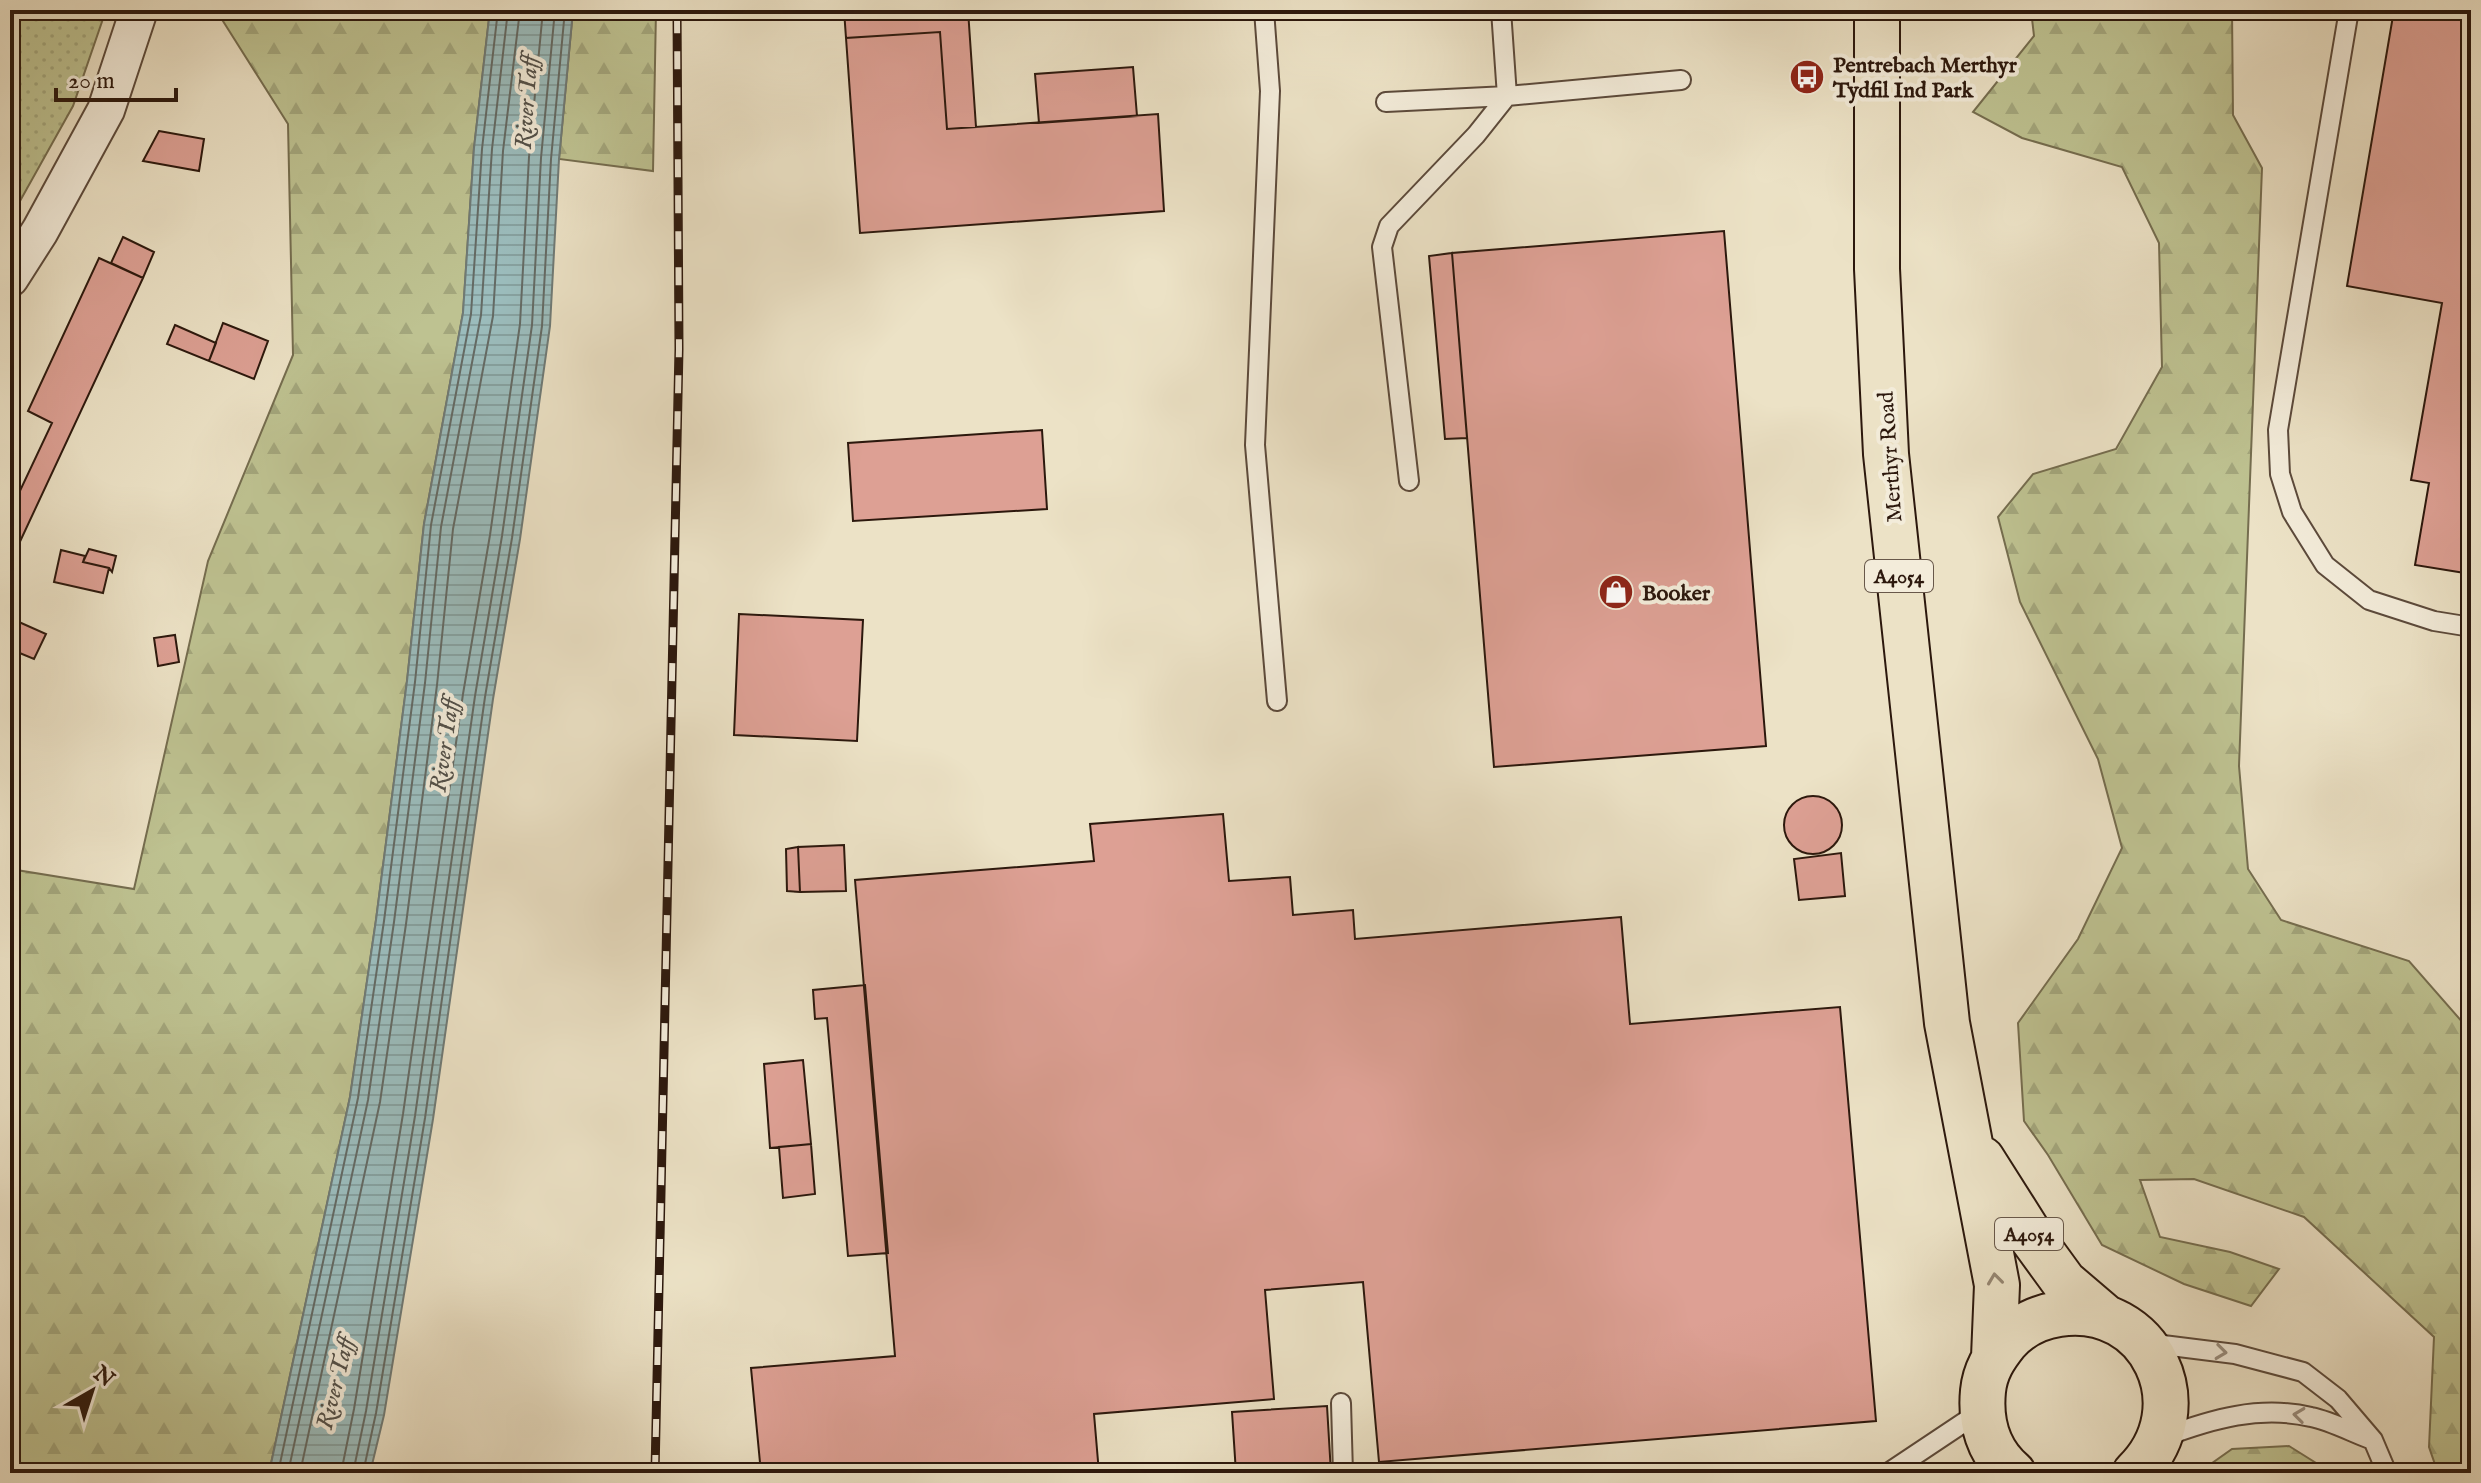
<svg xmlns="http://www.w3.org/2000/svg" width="2481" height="1483" font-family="'IM FELL English',serif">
<defs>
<pattern id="grass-dots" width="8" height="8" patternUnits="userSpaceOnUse" patternTransform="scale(2)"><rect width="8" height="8" fill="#bec291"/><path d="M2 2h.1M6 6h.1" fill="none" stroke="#a3a67c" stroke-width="1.8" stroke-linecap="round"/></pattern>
<pattern id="forest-firs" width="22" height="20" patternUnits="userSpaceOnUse" patternTransform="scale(2)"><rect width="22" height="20" fill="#bec291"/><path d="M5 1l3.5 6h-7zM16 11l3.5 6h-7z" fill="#a3a67c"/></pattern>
<pattern id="water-rules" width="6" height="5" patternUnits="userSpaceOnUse" patternTransform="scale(2)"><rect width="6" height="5" fill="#9bbcbc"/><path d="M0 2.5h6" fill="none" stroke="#86a1a0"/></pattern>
</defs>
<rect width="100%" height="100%" fill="#ece2c6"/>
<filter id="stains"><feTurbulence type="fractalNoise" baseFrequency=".0025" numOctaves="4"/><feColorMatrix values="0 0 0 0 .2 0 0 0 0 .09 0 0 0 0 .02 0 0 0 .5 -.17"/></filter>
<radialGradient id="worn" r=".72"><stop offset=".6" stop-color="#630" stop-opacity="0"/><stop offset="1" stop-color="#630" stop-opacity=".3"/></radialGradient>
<path fill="url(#grass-dots)" stroke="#756d4f" stroke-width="2" d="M10,10H106L73,106L10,219Z"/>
<path fill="url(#forest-firs)" stroke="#756d4f" stroke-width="2" d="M216,10H490L474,148L463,313L424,524L407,681L376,920L350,1097L269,1473H10V869L134,889L208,561L293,355L288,124Z
M573,10H656L653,171L559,159Z
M2031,10H2232L2233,115L2262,168L2239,766L2248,869L2281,920L2409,961L2471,1032V1473H2438L2429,1447L2434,1337L2304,1217L2194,1179L2140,1180L2160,1237L2230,1252L2279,1269L2251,1306L2184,1284L2102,1245L2048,1155L2024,1121L2018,1023L2078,939L2122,848L2098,759L2020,602L1998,517L2033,474L2116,449L2162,367L2159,243L2122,167L2022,138L1973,112L2034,36Z
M2289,1446L2332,1473H2198L2232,1449Z"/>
<path fill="url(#water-rules)" stroke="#6f7a76" stroke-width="2" d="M490,10H573L559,159L550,326L520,539L493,699L433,1119L384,1415L370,1473H269L350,1097L376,920L407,681L424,524L463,313L474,148Z"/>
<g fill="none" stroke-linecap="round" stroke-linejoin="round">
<path stroke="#646a64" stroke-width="2" d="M278,1473L358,1098L384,921L415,682L431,525L471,314L482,149L498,10
M288,1473L368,1100L394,922L425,683L441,527L481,315L492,149L508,10
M300,1473L380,1102L406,924L437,685L453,529L493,316L503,151L520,10
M341,1473L354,1409L403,1114L463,694L490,535L520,324L529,157L543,10
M353,1473L366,1411L415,1116L475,696L502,536L532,325L541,158L555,10
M363,1473L376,1413L425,1118L485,697L512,538L542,326L551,159L565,10"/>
</g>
<path fill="#dda094" stroke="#2c180d" stroke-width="2" d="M844,10H968L976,127L947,129L940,32L846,38Z
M2394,10H2471V574L2415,565L2429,483L2411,480L2442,303L2347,286Z
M940,32L947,129L1158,114L1164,211L860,233L846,38Z
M1133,67L1137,116L1039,123L1035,74Z
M159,131L204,139L199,171L143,161Z
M1724,231L1766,746L1494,767L1452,253Z
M123,237L154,252L143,278L111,263Z
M1452,253L1467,438L1445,439L1429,256Z
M99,258L143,278L10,563V512L52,423L28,411Z
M223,323L268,341L254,379L209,361Z
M175,325L216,343L209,361L167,344Z
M1042,430L1047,509L853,521L848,443Z
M89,549L116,556L112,572L109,568L83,562Z
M61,550L85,556L83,562L109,568L103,593L54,582Z
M739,614L863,620L857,741L734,735Z
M10,618L46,634L34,659L10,649Z
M175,635L179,662L158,666L154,638Z
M1784 825a29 29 0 1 1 58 0a29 29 0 1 1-58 0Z
M1223,814L1229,881L1290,877L1293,915L1353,910L1355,939L1621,917L1630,1024L1840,1007L1876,1421L1379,1462L1363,1282L1265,1290L1274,1399L1094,1414L1099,1473H761L751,1368L895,1356L855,880L1094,861L1090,824Z
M844,845L846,891L800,892L798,847Z
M798,847L800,892L787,891L786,849Z
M1841,853L1845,896L1799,900L1794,859Z
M865,985L888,1253L848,1256L827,1018L815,1019L813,990Z
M803,1060L811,1144L770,1148L764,1064Z
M811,1144L815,1194L783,1198L779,1147Z
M1327,1406L1331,1473H1236L1232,1412Z"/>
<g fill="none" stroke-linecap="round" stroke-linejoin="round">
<g stroke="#5c4a3b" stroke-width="22">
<path id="lane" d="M1264,10L1270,91L1255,445L1277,701
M2349,10L2278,430L2280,474L2292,512L2325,565L2369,600L2434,621L2471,627
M1386,102L1507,96L1681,80
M1409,481L1382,247L1389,226L1476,135L1507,96L1501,10
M2147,1343L2235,1354L2303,1372L2338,1399L2373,1440L2387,1473
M1341,1403L1343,1473
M2164,1437C2212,1419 2260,1405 2311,1417C2331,1421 2351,1432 2370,1439
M1888,1473L1981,1411"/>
</g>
<g stroke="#5c4a3b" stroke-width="40">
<path id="street" d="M10,278L40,231L106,110L139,10"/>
</g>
<g stroke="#2c180d" stroke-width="48">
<path id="primary" d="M1877,10V269L1886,454L1947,1023L1997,1285L1994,1357
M1982,1159L2032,1238L2064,1282L2105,1317
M2013,1473C1988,1452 1980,1422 1983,1391C1985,1371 1994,1357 2006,1342C2020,1326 2038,1317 2059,1314C2151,1300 2202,1408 2135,1473"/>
</g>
<use href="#lane" stroke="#f3ecda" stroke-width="18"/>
<use href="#street" stroke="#f3ecda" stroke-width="36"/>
<use href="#primary" stroke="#ece2c6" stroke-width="44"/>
<g stroke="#2c180d" stroke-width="9">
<path id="rail" d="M655,1473L679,349L677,10"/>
</g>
<use href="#rail" stroke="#f3ecda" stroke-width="6" stroke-dasharray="18" stroke-linecap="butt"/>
</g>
<defs><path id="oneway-chevron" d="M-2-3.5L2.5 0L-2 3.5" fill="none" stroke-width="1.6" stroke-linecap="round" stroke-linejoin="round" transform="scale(2)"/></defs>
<use stroke="#968773" href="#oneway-chevron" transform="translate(1995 1279) rotate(-97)"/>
<g stroke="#998d7e">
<use href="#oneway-chevron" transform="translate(2221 1352) rotate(7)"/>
<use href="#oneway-chevron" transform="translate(2299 1415) rotate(-173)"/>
</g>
<defs>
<g id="bus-disc" transform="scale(1.8)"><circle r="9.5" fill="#8f2418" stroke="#f3ecda"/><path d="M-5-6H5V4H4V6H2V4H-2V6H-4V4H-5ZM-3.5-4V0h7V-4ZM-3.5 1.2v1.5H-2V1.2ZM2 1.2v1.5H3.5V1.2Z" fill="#fff"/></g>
<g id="shop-disc" transform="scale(1.8)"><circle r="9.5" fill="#8f2418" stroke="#f3ecda"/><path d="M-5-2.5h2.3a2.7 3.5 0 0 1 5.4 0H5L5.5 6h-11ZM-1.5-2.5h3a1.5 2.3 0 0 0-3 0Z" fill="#fff"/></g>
</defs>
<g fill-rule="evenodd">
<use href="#bus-disc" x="1807" y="77"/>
<use href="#shop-disc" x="1616" y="592"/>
</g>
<g text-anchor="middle" stroke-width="8" stroke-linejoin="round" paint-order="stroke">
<g fill="#f3ecda" stroke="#68584a" stroke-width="2">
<rect x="1865" y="560" width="68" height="32" rx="6"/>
<rect x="1995" y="1218" width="68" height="32" rx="6"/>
</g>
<g font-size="20" font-weight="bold" fill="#2c180d">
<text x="1899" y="583">A4054</text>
<text x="2029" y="1241">A4054</text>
</g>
<g font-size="22" font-weight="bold" fill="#2c180d" stroke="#f3ecda" text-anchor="start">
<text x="1833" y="72">Pentrebach Merthyr<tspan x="1833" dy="25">Tydfil Ind Park</tspan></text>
<text x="1642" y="600">Booker</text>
</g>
<g font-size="22" fill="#2c180d" stroke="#f3ecda">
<text transform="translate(1889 457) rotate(-94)" y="8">Merthyr Road</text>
</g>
<g font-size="24" font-style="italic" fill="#53514a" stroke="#f3ecda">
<text transform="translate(526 102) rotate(-86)" y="8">River Taff</text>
<text transform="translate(444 745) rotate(-82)" y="8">River Taff</text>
<text transform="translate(335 1383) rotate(-76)" y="8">River Taff</text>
</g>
</g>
<rect width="2481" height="1483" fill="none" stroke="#ece2c6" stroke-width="40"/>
<rect x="12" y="12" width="2457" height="1459" fill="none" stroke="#2c180d" stroke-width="4"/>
<rect x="20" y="20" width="2441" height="1443" fill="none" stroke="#2c180d" stroke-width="2"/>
<g transform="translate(92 1391) rotate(39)" stroke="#f3ecda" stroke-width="6" paint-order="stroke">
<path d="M0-6L14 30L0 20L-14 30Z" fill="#2c180d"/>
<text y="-12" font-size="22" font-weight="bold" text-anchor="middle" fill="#2c180d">N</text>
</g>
<path d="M56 88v12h120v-12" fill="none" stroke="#2c180d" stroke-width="4"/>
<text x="68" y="88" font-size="24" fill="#2c180d" stroke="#f3ecda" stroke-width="6" paint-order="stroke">20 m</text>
<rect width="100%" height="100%" filter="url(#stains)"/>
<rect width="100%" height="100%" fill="url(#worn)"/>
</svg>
